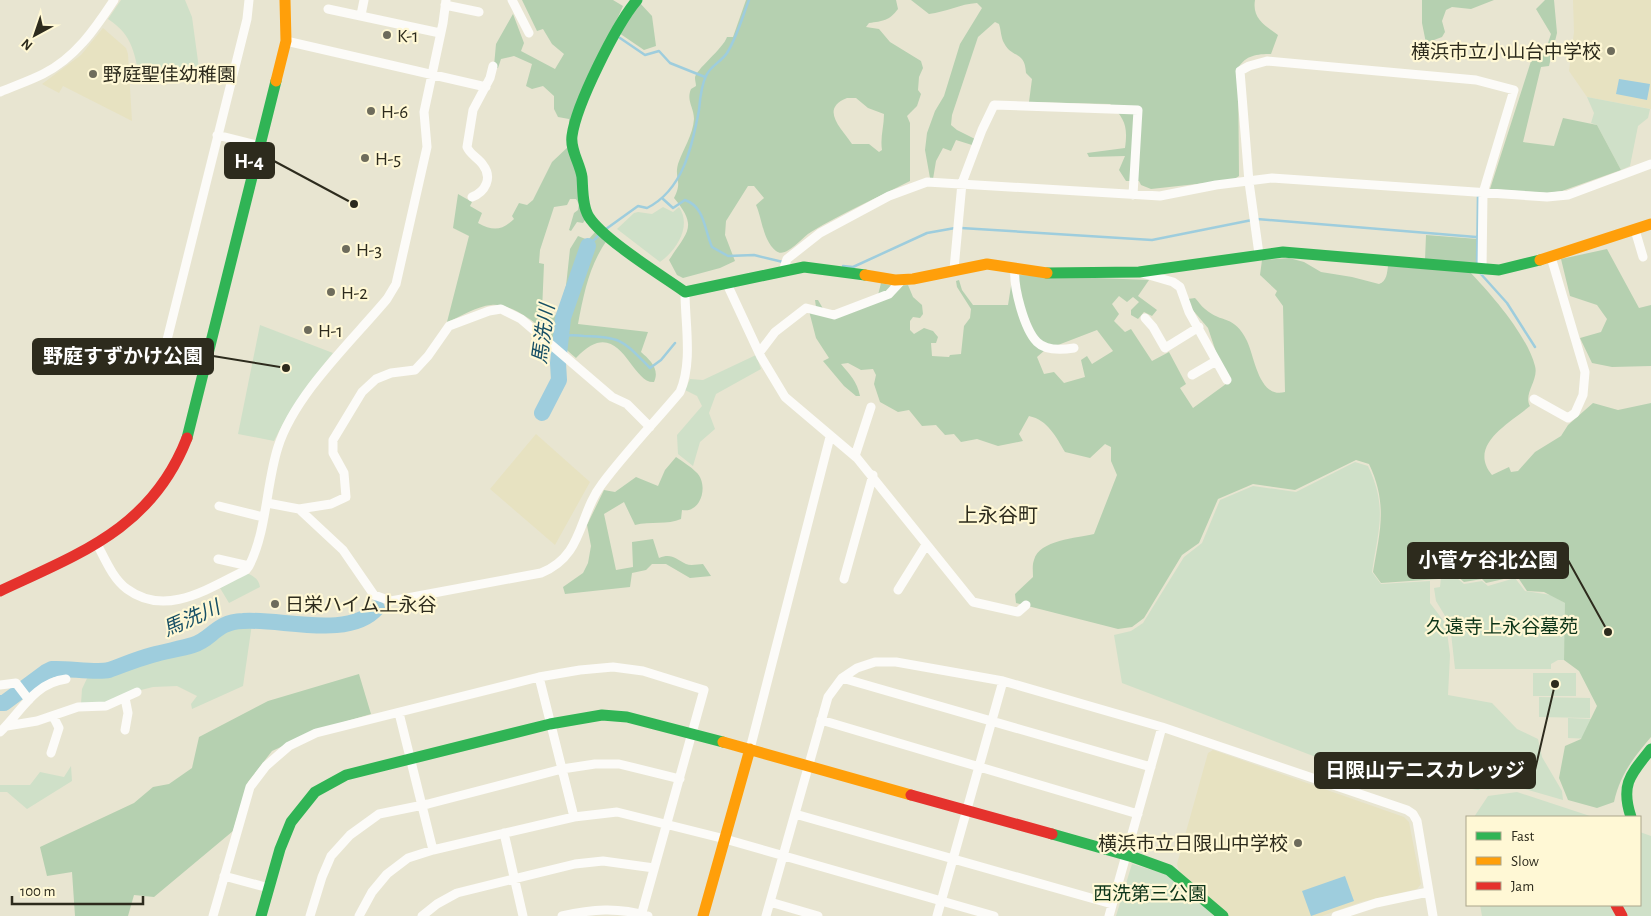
<svg xmlns="http://www.w3.org/2000/svg" width="1651" height="916" font-family="'Alegreya Sans','Noto Sans JP',sans-serif">
<rect width="100%" height="100%" fill="#e8e5d1"/>
<path fill="#e7e2c1" d="M1573,0H1651V109L1587,97L1569,71L1574,32Z
M103,28L126,48L128,54L132,121L63,86L59,93L42,84L81,55Z
M536,434L590,482L555,545L490,489Z
M1213,750L1404,817L1409,822L1421,884L1417,889L1361,902L1322,916H1228L1179,871L1177,864L1208,753Z"/>
<path fill="#cfe0c8" d="M121,0H185L192,17L200,76L141,83C134,54 134,36 108,19Z
M1587,97L1650,109L1648,118L1638,126L1630,166L1621,170L1597,125L1591,123L1594,113Z
M663,207L673,212L679,207C692,226 677,250 660,262L617,229L634,213L638,212L652,214Z
M260,325L333,353C310,381 290,408 274,441L238,434Z
M756,355L761,369L716,394L709,413L715,429L700,442L693,466L678,454L677,435L702,406L697,396L685,390L690,379L703,380Z
M1355,462L1368,466C1388,508 1378,530 1372,572L1381,584L1430,581V603L1446,624L1450,655L1448,695L1492,703L1517,729L1538,739L1542,757L1562,791L1563,800L1500,782L1478,790L1342,767L1122,683L1114,635L1131,631L1143,623L1184,557L1202,543L1220,500L1253,486L1296,492Z
M247,573C253,576 259,579 260,587L229,603L220,588Z
M1441,577L1457,578L1464,584L1482,581L1488,586L1515,578L1525,591L1551,595L1565,603L1567,610L1564,660H1558L1551,664V669H1455L1450,624L1436,601L1434,588L1440,587Z
M231,624H252L243,686L192,709L191,704L197,696L177,686L153,687L121,695L106,702L81,704L82,689L90,672L116,674L128,666L200,646L217,631Z
M1533,673H1576V696H1533Z
M1539,697L1590,698V718L1539,717Z
M1568,718L1592,719V739L1568,738Z
M71,766L72,781L27,809L7,792H0V785H30L40,772L64,777Z
M1517,792L1593,817H1474L1488,796Z
M1640,832L1651,836V916H1482L1480,905H1640Z
M1132,864L1169,875L1214,916H1116Z"/>
<path fill="#b5d0b0" fill-rule="evenodd" d="M522,0H613L623,6L569,125V119L558,117L554,109V96L543,86L532,89L526,86L532,64L514,56L501,59L498,68L494,66L496,44L513,14L524,43L521,51L555,69L564,54L552,44L543,29L537,31Z
M746,0H896L898,9C889,21 883,21 869,23L866,27L879,29L890,42L921,61L923,68L919,77L918,90L921,94L917,106L907,116L910,123V181C877,198 842,213 811,232C802,237 786,259 776,251C763,241 762,218 756,205L764,198L754,186H748L726,221L725,235L735,261L720,268L683,278L677,275L669,260C688,231 698,227 674,198C683,181 674,179 678,164C683,149 693,135 694,119C694,107 686,101 691,89L696,86C696,83 695,81 695,78C695,70 723,49 727,37H733ZM847,98H856L868,108L884,114C884,127 880,137 882,150L879,152L869,144H852C842,129 819,109 847,98Z
M911,0H1255C1252,18 1264,25 1278,35L1271,54C1257,54 1246,55 1238,68L1239,176L1233,180L1151,189L1141,185L1139,181H1126L1119,170L1125,156L1089,157L1087,153L1125,148C1128,126 1125,119 1110,104L1029,102L1032,79L1026,73C1025,50 1012,59 1004,43C1001,38 1001,30 999,24L995,22L978,37L952,115L951,125L957,130L975,139L972,145L956,140L951,151L943,148L936,161L933,179L930,178L925,150L927,133L935,111L944,96L960,44L982,8L977,3C960,4 946,12 929,14Z
M1422,0H1494L1471,9L1452,7L1446,10L1442,21L1445,32L1442,37L1426,43L1422,23Z
M1545,0H1554L1557,33L1549,66L1541,67L1523,142L1554,146L1563,118L1597,125L1621,170L1562,191L1548,193L1490,189L1532,58L1545,52L1551,34L1536,9Z
M639,2L652,16L656,46L644,50L619,33Z
M570,145L579,173L585,220L583,223L577,222L571,231L569,230L574,213L578,210L579,204L576,199H570L567,205L554,207L540,250L539,263L544,264L542,311L548,316L557,315L566,286L570,249L578,236L588,240L596,231L607,240C589,266 584,293 578,324L648,332L641,352C650,360 660,369 654,382C630,384 620,311 576,358C556,341 519,302 491,305C477,306 460,317 447,322L469,236L453,228L458,194L472,202L470,206L482,213L478,223C493,231 501,231 514,219L512,216L519,203L527,205L533,200L552,162Z
M1426,235L1478,239L1477,263L1425,260Z
M1607,249L1639,308L1651,305V366L1612,367L1592,363L1580,338L1601,332L1607,319L1597,305L1570,296L1561,259Z
M1289,258L1304,262L1321,272L1352,277L1379,284C1387,281 1387,273 1388,266L1469,271C1491,294 1527,335 1535,366C1539,380 1523,394 1530,406C1510,423 1467,445 1492,475L1509,467L1511,472L1518,471L1535,452L1561,436L1568,425L1593,403L1618,410L1651,403V737C1633,758 1620,775 1614,802L1597,808L1568,800L1559,778L1565,746L1581,739L1597,706L1579,671L1564,660L1565,603L1544,592L1527,591L1517,576L1486,583L1482,579L1464,582L1457,576H1440L1439,579L1381,583L1373,572C1380,531 1388,504 1369,464L1356,460L1295,490L1253,484L1218,499L1199,543L1182,555L1144,618L1132,627L1118,629L1016,603L1015,594L1033,577C1033,572 1032,565 1034,560C1039,540 1077,538 1094,534L1117,475L1111,461V447L1105,444L1090,458L1065,452C1056,437 1048,420 1029,416L1019,434L1023,441L998,446L977,439L961,442L954,434L945,435L936,425L922,426L909,410L898,412L880,402L874,384L876,375L873,369L861,370L848,363L841,364C850,375 857,381 860,396H856L844,386L823,361L829,358L816,338L809,311L816,307L815,300H818L825,312L829,313L878,295L881,283L893,286L908,285L913,297L922,305L923,314L920,318L913,317L910,321V330L914,334L924,328L933,331L938,337L936,343H931L932,356L949,357L950,355L961,354L964,326L970,318L971,309L957,287L956,281L959,280L962,290L973,305H1008L1012,280L1019,275L1149,280L1138,296L1157,310L1152,316L1144,312L1138,319L1131,315V310L1139,302L1133,297L1127,302L1119,296L1112,304L1119,314L1114,321L1125,332L1131,329L1152,361L1169,352L1186,384L1180,388L1193,408L1230,381L1217,355L1208,328L1191,308L1188,299L1195,298C1198,301 1201,306 1205,309C1222,324 1234,314 1247,341C1255,358 1259,399 1285,392L1283,306L1275,295L1277,291L1260,275L1262,260ZM1097,330L1113,351L1092,364L1087,356L1081,360L1085,377L1064,383L1054,372L1044,374L1037,357L1045,350Z
M676,457C683,462 690,466 696,472C709,483 702,514 682,510L681,519C668,525 650,521 635,525L624,502L604,514L616,570L633,567L632,542L653,539L659,558C672,553 675,559 686,564C691,566 698,564 703,564L711,576L690,578L666,564H652L646,570L632,573L630,587L565,594L563,587L583,573L588,563L591,546L587,525L604,490L615,492L636,477L658,486L665,470Z
M359,674L371,714L320,729L272,751L248,782L233,831L154,897L134,895L128,916H75L72,872L47,876L40,847L134,803L153,787L169,784L192,768L199,737L268,701Z"/>
<path fill="#9ecddd" d="M1619,79L1650,84L1647,100L1616,94Z
M1345,876L1354,901L1311,916L1302,891Z"/>
<g fill="none" stroke-linecap="round" stroke-linejoin="round">
<path stroke="#9ecddd" stroke-width="2.5" d="M620,38L645,55L659,51L670,63L705,77
M663,199L673,208L685,200C705,207 704,229 712,247L728,256L754,255L783,262
M961,228L1152,240L1257,219L1476,237
M606,229L638,206L647,208C683,190 692,147 699,110C700,99 701,86 706,76C710,66 721,62 727,53C737,37 742,18 749,0
M588,246L600,234
M1477,265L1478,194
M843,266L853,267L927,233L955,228
M1480,273L1507,303L1535,347
M561,336C569,335 576,335 584,336C623,337 623,341 650,368L661,360L675,343"/>
<path stroke="#9ecddd" stroke-width="16" d="M542,413L559,380L558,363L563,318L588,246
M0,703H4L46,672L52,669C67,668 97,673 109,670C123,665 137,659 152,655C166,651 180,649 193,645C213,639 215,622 243,621C281,618 349,640 377,608"/>
<path stroke="#fcfbf8" stroke-width="9" d="M512,0L529,33
M445,5L479,12
M328,9L440,33
M361,15L364,0
M286,41L486,87
M0,92C14,86 29,81 43,74C75,58 95,29 114,0
M217,135L260,146
M472,197C485,192 493,178 483,165C479,158 470,155 467,147L473,110L490,78L493,66
M1635,230L1643,257
M1259,254L1249,182L1240,71L1249,66L1267,61L1476,80L1514,90L1483,193L1482,270
M784,268L787,259L820,233L889,196L927,182L1160,196L1216,185L1272,178L1547,197L1568,195L1651,164
M954,269L962,183L982,130L994,105L1138,110L1133,195
M1015,269C1013,286 1024,329 1037,342C1046,351 1062,350 1074,348
M1142,273L1173,282L1180,287L1189,312L1227,380
M727,284L761,357L785,397L857,458L973,602L1018,612L1026,605
M1145,318L1153,327L1165,348L1199,327
M759,353L775,332L806,308L834,315L889,294L903,279
M206,371L162,360L247,19L249,0
M1192,375L1216,361
M1534,399L1568,418L1575,413L1583,395L1585,372L1551,257
M855,456L871,407
M267,503L299,509L343,550L374,595L391,601L541,573C584,556 578,515 602,484C626,452 654,423 680,392C693,362 685,324 685,292
M219,506L263,517
M299,509L331,504L346,497L344,473L333,453V440L362,392L376,379L391,373L415,370L428,356L449,326L489,311L501,309L521,319L612,397L627,404L650,427
M97,544C105,559 113,579 127,589C166,618 209,588 246,570L249,566C267,531 266,484 278,447C295,394 351,342 387,299L396,284L427,147L424,112L443,23L446,0
M218,559L249,566
M844,579L873,475
M898,590L926,545
M539,677L574,817
M842,678L1151,767
M0,685L16,683L29,700
M125,698L128,713L125,730
M399,713L433,850
M821,720L1138,814
M7,726L37,721L78,707L106,706L137,692
M0,732C21,712 34,683 66,679
M750,749L830,437
M51,753L59,728L53,716
M795,814L1112,904
M504,833L523,916
M224,876L269,888
M770,902L818,916
M213,916L250,787L266,766L289,746L316,733L539,677L580,670L613,667L643,671L704,690L641,916
M310,916L322,877L331,856L350,835L379,814L428,804L562,769L595,764H619L680,779
M359,916L372,892L387,874L408,858L433,850L574,817L617,812L725,839L994,916
M422,916L437,904L457,893L575,864L603,861L654,868
M562,916C592,909 618,907 648,916
M766,916L828,697L842,678L857,668L875,662H896L1003,681L1162,727L1407,810L1413,814L1417,821L1433,916
M937,916L1003,681
M1109,916L1162,727
M1336,916L1376,903L1428,892"/>
<path stroke="#30b455" stroke-width="11" d="M637,0C616,25 576,105 572,136C570,150 580,163 582,177C583,189 582,206 589,217C604,240 661,275 685,292L804,267L865,275
M1047,273L1139,272L1283,252L1499,270L1540,260
M187,438L276,81
M1631,817C1620,784 1631,774 1651,749
M1052,834L1133,857L1169,870L1223,916
M261,916L280,849L291,822L315,792L346,775L550,724L602,715L627,717L723,742"/>
<path stroke="#ff9f0a" stroke-width="11" d="M276,81L286,41L285,0
M1540,260L1651,224
M865,275L895,280L913,279L987,264L1047,273
M723,742L911,795
M703,916L750,749"/>
<path stroke="#e5322d" stroke-width="11" d="M0,591C81,553 152,528 187,438
M911,795L1052,834
M1616,905L1622,916"/>
</g>
<g fill="#6e6c5c" stroke="#fff8d5" stroke-width="2">
<circle cx="387" cy="35" r="5"/>
<circle cx="1611" cy="51" r="5"/>
<circle cx="93" cy="74" r="5"/>
<circle cx="371" cy="111" r="5"/>
<circle cx="365" cy="158" r="5"/>
<circle cx="346" cy="249" r="5"/>
<circle cx="331" cy="292" r="5"/>
<circle cx="308" cy="330" r="5"/>
<circle cx="275" cy="604" r="5"/>
<circle cx="1298" cy="843" r="5"/>
</g>
<g text-anchor="middle" stroke-width="4.5" stroke-linejoin="round" paint-order="stroke">
<g font-size="19" fill="#2d2b1d" stroke="#fff8d5" text-anchor="start">
<text x="397" y="42">K-1</text>
<text x="1601" y="58" text-anchor="end">横浜市立小山台中学校</text>
<text x="103" y="81">野庭聖佳幼稚園</text>
<text x="381" y="118">H-6</text>
<text x="375" y="165">H-5</text>
<text x="356" y="256">H-3</text>
<text x="341" y="299">H-2</text>
<text x="318" y="337">H-1</text>
<text x="285" y="611">日栄ハイム上永谷</text>
<text x="1288" y="850" text-anchor="end">横浜市立日限山中学校</text>
</g>
<g font-size="19" fill="#0d3519" stroke="#fff8d5">
<text x="1502" y="633">久遠寺上永谷墓苑</text>
<text x="1150" y="900">西洗第三公園</text>
</g>
<g font-size="20" font-style="italic" fill="#174f65" stroke="#fff8d5">
<text transform="translate(543 334) rotate(-82)" y="7">馬洗川</text>
<text transform="translate(191 618) rotate(-24)" y="7">馬洗川</text>
</g>
<g font-size="20" fill="#2d2b1d" stroke="#fff8d5">
<text x="998" y="522">上永谷町</text>
</g>
</g>
<path fill="none" stroke="#2d2b1d" stroke-width="2" d="M354 204L274 161M286 368L213 356M1608 632L1568 560M1555 684L1535 770"/>
<g fill="#2d2b1d" stroke="#fff8d5" stroke-width="2">
<circle cx="354" cy="204" r="5"/>
<circle cx="286" cy="368" r="5"/>
<circle cx="1608" cy="632" r="5"/>
<circle cx="1555" cy="684" r="5"/>
</g>
<g fill="#2d2b1d" stroke="#2d2b1d" stroke-width="2">
<rect x="225" y="143" width="49" height="35" rx="5"/>
<rect x="33" y="339" width="180" height="35" rx="5"/>
<rect x="1408" y="543" width="160" height="35" rx="5"/>
<rect x="1315" y="753" width="220" height="35" rx="5"/>
</g>
<g font-size="20" text-anchor="middle" font-weight="bold" fill="#fff">
<text x="249" y="168">H-4</text>
<text x="123" y="363">野庭すずかけ公園</text>
<text x="1488" y="567">小菅ケ谷北公園</text>
<text x="1425" y="777">日限山テニスカレッジ</text>
</g>
<rect x="1466" y="816" width="175" height="90" fill="#fff8d5" stroke="#aba68b"/>
<rect x="1476" y="832" width="25" height="8" fill="#30b455" stroke="#aba68b"/>
<text x="1511" y="841" font-size="15" fill="#2d2b1d">Fast</text>
<rect x="1476" y="857" width="25" height="8" fill="#ff9f0a" stroke="#aba68b"/>
<text x="1511" y="866" font-size="15" fill="#2d2b1d">Slow</text>
<rect x="1476" y="882" width="25" height="8" fill="#e5322d" stroke="#aba68b"/>
<text x="1511" y="891" font-size="15" fill="#2d2b1d">Jam</text>
<g transform="translate(35 35) rotate(220)" stroke="#fff8d5" stroke-width="4" paint-order="stroke">
<path d="M0-4L9 19L0 12L-9 19Z" fill="#2d2b1d"/>
<text y="-8" font-size="14" font-weight="bold" text-anchor="middle" fill="#2d2b1d">N</text>
</g>
<path d="M12 896v8h131v-8" fill="none" stroke="#2d2b1d" stroke-width="2.5"/>
<text x="20" y="896" font-size="15" fill="#2d2b1d" stroke="#fff8d5" stroke-width="4" paint-order="stroke">100 m</text>
</svg>
